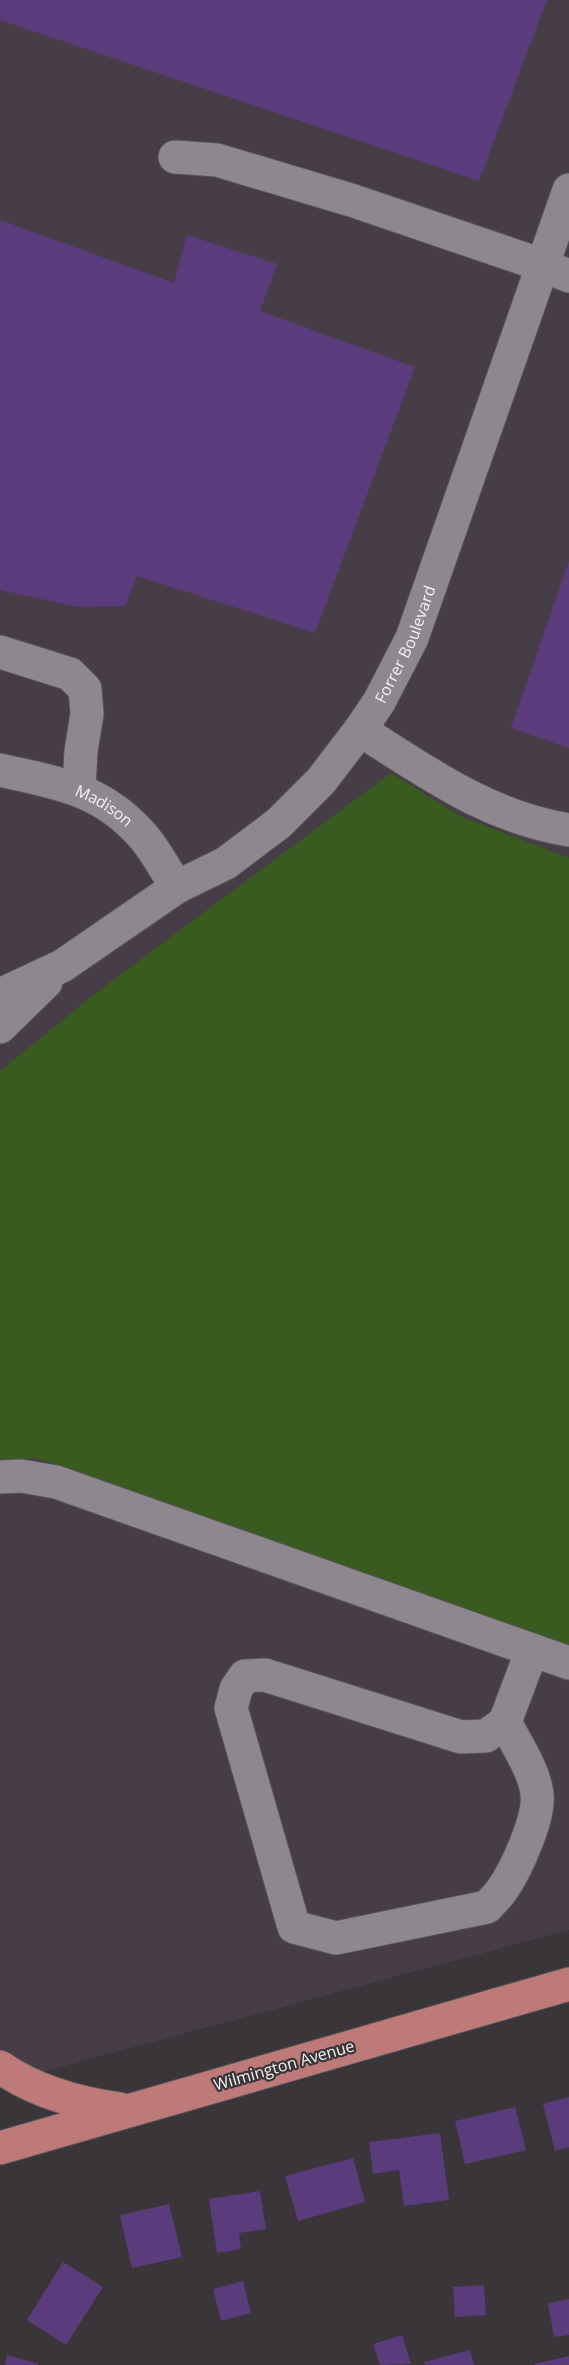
<svg xmlns="http://www.w3.org/2000/svg" width="569" height="2365" font-family="'Open Sans',sans-serif">
<rect width="100%" height="100%" fill="#3a3539"/>
<path fill="#473d47" d="M0,0H569V1930L0,2083Z"/>
<path fill="#395b1f" d="M391,773L460,816L569,858V1649L37,1458L0,1460V1071L97,992Z"/>
<path fill="#5a3c7c" d="M0,0H547L479,181L0,20Z
M0,220L174,283L187,235L277,264L260,311L415,367L315,633L137,576L125,606L78,607L0,590Z
M569,561V748L511,728Z
M569,2097V2147L555,2151L543,2104Z
M515,2107L526,2150L465,2164L455,2121Z
M440,2133L449,2200L404,2206L399,2170L373,2174L369,2142Z
M353,2158L365,2202L298,2221L285,2176Z
M260,2191L266,2229L239,2233L241,2249L217,2253L209,2199Z
M169,2204L182,2257L132,2268L120,2215Z
M63,2262L103,2287L66,2345L27,2320Z
M243,2281L251,2313L221,2321L213,2289Z
M484,2285L486,2315L455,2317L453,2287Z
M569,2299V2335L554,2337L548,2303Z
M402,2335L411,2364L380,2365L373,2344Z
M470,2350L474,2365H425L424,2362Z
M7,2355L38,2364V2365H5Z
M569,2356V2365H535V2364Z"/>
<g fill="none" stroke-linecap="round" stroke-linejoin="round">
<g stroke="#585358" stroke-width="35">
<g id="minor">
<path d="M175,157L217,160L354,201L542,265L569,276"/>
<path d="M0,652L70,674L85,689L87,714L81,751L79,789"/>
<path d="M360,730C428,773 488,817 569,830"/>
<path id="s1" d="M0,770C56,783 100,788 141,834C155,849 165,870 177,887"/>
<path id="s2" d="M0,995L62,966L177,887L226,863L279,823L321,781L360,730L379,702L412,638L569,190"/>
<path d="M0,1027L46,982"/>
<path d="M0,1477L21,1476L56,1482L569,1663"/>
<path d="M505,1722C516,1744 534,1769 537,1794C540,1818 516,1870 502,1890C498,1896 492,1901 487,1907L336,1938L294,1927L231,1708L236,1689L245,1676L265,1675L461,1737L486,1736L505,1722L532,1650"/>
</g>
</g>
<g stroke="#585358" stroke-width="35">
<path id="major" d="M0,2067C36,2092 77,2103 120,2109
M0,2148L569,1984"/>
</g>
<use href="#minor" stroke="#8e888e" stroke-width="33"/>
<use href="#major" stroke="#bd7a79" stroke-width="33"/>
</g>
<g text-anchor="middle" stroke-width="4.5" stroke-linejoin="round" paint-order="stroke">
<g font-size="16" fill="#f3f0f3" stroke="#3a3539">
<text dy="6" stroke="none"><textPath href="#s2" startOffset="550">Forrer Boulevard</textPath></text>
<text dy="6" stroke="none"><textPath href="#s1" startOffset="111">Madison</textPath></text>
<text transform="translate(284 2065) rotate(-16)" y="6">Wilmington Avenue</text>
</g>
</g>
</svg>
